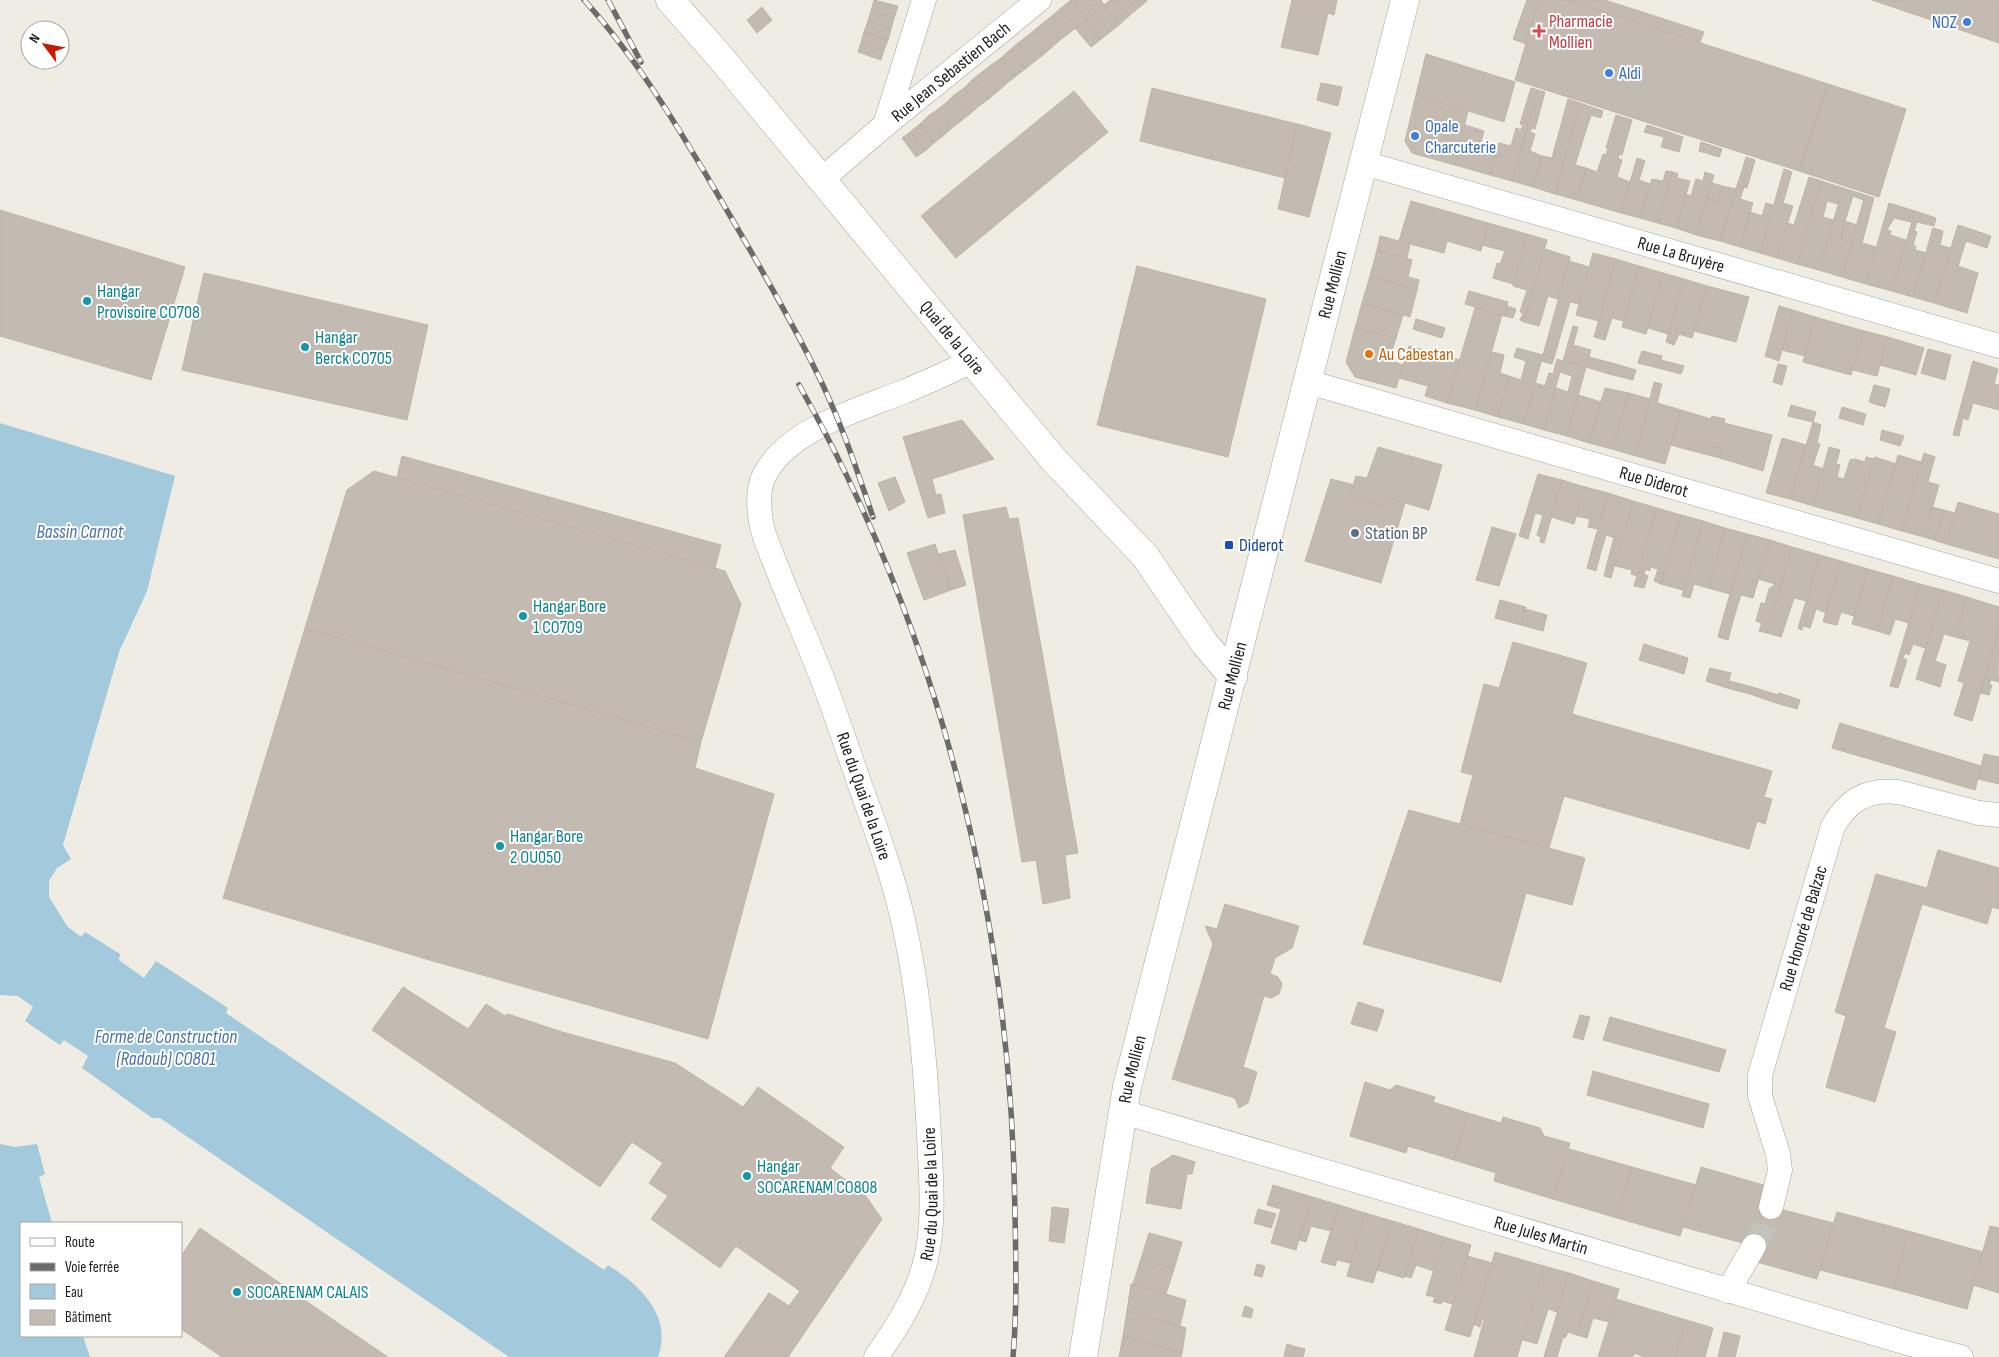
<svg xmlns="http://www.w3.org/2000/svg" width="1999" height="1357" font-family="'Sofia Sans Condensed',sans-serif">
<rect width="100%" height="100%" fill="#eeece3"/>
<path fill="#a3c9dc" d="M0,423L175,476L147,591L119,652L63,845L71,859L57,868L49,881V897L67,926L81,937L85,932L120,954L119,960L144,978L156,961L228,1008L226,1013L604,1270L608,1265C640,1285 673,1316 658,1357H509L160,1118H152L82,1068L88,1056L64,1040L60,1045L25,1021L33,1007L18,996L0,995Z
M0,1144L15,1147L37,1144L45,1174L39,1177L52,1223H21V1336H83L90,1357H0Z"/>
<path fill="#c3bbb2" stroke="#c0b4a5" d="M874,0L898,6L894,18L871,11Z
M1071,0H1085L1095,12L1087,19Z
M1071,0L1087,19L1077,27L1061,8Z
M1085,0H1101L1104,5L1095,12Z
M1110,0H1115L1129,16L1120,24L1104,5Z
M1115,0H1129L1137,9L1129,16Z
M1129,0H1146L1147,1L1137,9Z
M1292,0H1337L1334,15L1328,13L1318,55L1281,47Z
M1527,0H1539L1526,44L1513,39Z
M1539,0H1567L1828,84L1799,171L1515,80Z
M1567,0H1605L1704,32L1700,42Z
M1872,0H1999V43Z
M1104,5L1120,24L1110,32L1094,13Z
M762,7L772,20L757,33L747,20Z
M1061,8L1077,27L1068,34L1053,15Z
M871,11L894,18L891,29L868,21Z
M1094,13L1110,32L1100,40L1085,21Z
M1053,15L1068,34L1059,41L1043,23Z
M868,21L891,29L888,40L864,32Z
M1085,21L1100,40L1091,47L1075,28Z
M1043,23L1059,41L1051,48L1036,29Z
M1036,29L1051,48L1043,55L1026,37Z
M864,32L888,40L884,50L861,43Z
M1026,37L1043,55L1034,62L1018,43Z
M861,43L884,50L881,60L858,52Z
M1018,43L1034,62L1025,69L1010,50Z
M1010,50L1025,69L1016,76L1001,58Z
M1426,54L1515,82L1504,122L1416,95Z
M1001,58L1016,76L1006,84L991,65Z
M991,65L1006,84L998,91L982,72Z
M982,72L998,91L989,99L973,79Z
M973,79L989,99L979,106L964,88Z
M1321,83L1342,87L1338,106L1317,100Z
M1828,84L1906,109L1879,197L1799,171Z
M964,88L979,106L970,114L954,95Z
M1152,88L1297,124L1285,178L1140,141Z
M1531,88L1538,90L1512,181L1490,175L1499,143L1511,146L1516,128L1521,130L1523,125L1520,124Z
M1538,90L1545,92L1535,129L1532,128L1530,132L1535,134L1530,151L1542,156L1533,187L1512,181Z
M1074,91L1108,132L956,258L921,216Z
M954,95L970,114L962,120L947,102Z
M1416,95L1468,111L1455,165L1412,153L1405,141Z
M1568,99L1580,103L1555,194L1533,187L1542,156L1552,158Z
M947,102L962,120L952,128L937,110Z
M1580,103L1603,111L1601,118L1591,115L1575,165L1586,168L1577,200L1555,194Z
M937,110L952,128L943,136L928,116Z
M1616,115L1632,120L1622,155L1619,154L1618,158L1622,160L1617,177L1630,182L1621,213L1577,200L1586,168L1597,172L1603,154L1606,155L1608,149L1606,148Z
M928,116L943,136L934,143L920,124Z
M920,124L934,143L925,151L910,132Z
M1297,124L1331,133L1309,217L1278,209Z
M1465,125L1484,131L1479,149L1496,154L1490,175L1455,165Z
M1647,125L1666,131L1664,137L1644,132Z
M1666,131L1683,137L1679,152L1661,147Z
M910,132L925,151L916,157L902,138Z
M1701,142L1722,149L1719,157L1699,151Z
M1746,157L1755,160L1749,181L1740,177Z
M1637,158L1645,161L1639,180L1650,184L1640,218L1621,213Z
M1784,169L1792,172L1783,203L1793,206L1777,258L1760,253Z
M1666,171L1673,172L1658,223L1640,218L1652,179L1663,181Z
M1673,172L1678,174L1677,178L1690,181L1676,228L1658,223Z
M1705,172L1714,175L1696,235L1676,228L1686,194L1691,196L1696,179L1703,181Z
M1740,177L1749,181L1747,188L1737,185Z
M1809,177L1821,181L1797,264L1777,258L1787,223L1794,225Z
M1821,181L1843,188L1838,204L1827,201L1823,217L1833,220L1819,270L1797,264Z
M1712,183L1722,186L1718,202L1707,198Z
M1737,185L1744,187L1740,199L1753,203L1740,247L1720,241Z
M1722,186L1736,189L1720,241L1696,235L1707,198L1718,202Z
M1843,188L1865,195L1863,200L1853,196L1845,221L1841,239L1852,243L1842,277L1819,270Z
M1865,195L1874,198L1862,243L1876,247L1866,284L1842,277Z
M1411,201L1488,223L1481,251L1447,241L1444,253L1410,244L1407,258L1377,250L1380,236L1399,241Z
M1766,203L1773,205L1760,253L1740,247L1750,212L1762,216Z
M1889,203L1915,211L1911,222L1894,218L1887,230L1891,231L1890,235L1906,240L1892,291L1866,284Z
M0,210L185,267L151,380L0,336Z
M1915,211L1936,218L1934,226L1917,222L1914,231L1917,232L1913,245L1916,246L1915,250L1926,253L1913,297L1892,291Z
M1845,221L1857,225L1852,243L1841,239Z
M1488,223L1527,234L1513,284L1493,278L1497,263L1500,264L1505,251L1482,245Z
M1958,225L1991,236L1987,248L1966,241L1958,266L1978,273L1967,313L1934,303Z
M1933,228L1943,231L1940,245L1951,248L1934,303L1913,297Z
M1527,234L1547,240L1524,322L1520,320L1523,313L1520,312L1527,290L1513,286Z
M1545,249L1570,257L1558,299L1548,296L1539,326L1524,322Z
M1377,250L1412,260L1408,277L1419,280L1417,290L1370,276Z
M1593,253L1616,259L1599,321L1576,315Z
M1616,259L1639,266L1624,321L1612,318L1605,340L1594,337Z
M1569,261L1589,267L1579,304L1570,302L1554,358L1543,355Z
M1137,266L1266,299L1228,457L1097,425Z
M1639,266L1663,273L1646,334L1622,327Z
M204,273L428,325L407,420L182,370Z
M1663,273L1684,279L1668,334L1648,328Z
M1370,276L1417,290L1410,317L1362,303Z
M1684,279L1707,286L1692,338L1679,334L1674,345L1666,342Z
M1707,286L1749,297L1736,342L1694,331Z
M1469,291L1508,302L1504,316L1465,304Z
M1362,303L1403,315L1396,338L1355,328Z
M1507,306L1516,309L1513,318L1504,316Z
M1779,306L1793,310L1779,361L1765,356Z
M1475,308L1502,315L1475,410L1447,403Z
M1793,310L1815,317L1805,356L1782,350Z
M1815,317L1864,331L1851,375L1803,362Z
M1416,319L1445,328L1442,338L1413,329Z
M1573,326L1578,327L1573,345L1591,350L1586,367L1563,361Z
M1355,328L1396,338L1389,360L1403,365L1396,388L1355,377L1346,362Z
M1864,331L1888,337L1877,376L1853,370Z
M1888,337L1924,348L1916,375L1880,365Z
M1409,346L1460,360L1447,403L1425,396L1428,386L1399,378Z
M1517,348L1543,355L1524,424L1498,417L1509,376L1521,380L1526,361L1514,357Z
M1928,349L1951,355L1945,380L1921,373Z
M1642,351L1662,356L1658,368L1638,363Z
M1492,352L1504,355L1500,373L1509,376L1498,417L1475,410Z
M1543,355L1554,358L1552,364L1541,361Z
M1589,357L1612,363L1609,374L1586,367Z
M1557,359L1563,361L1544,430L1524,424L1535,383L1545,386L1549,373L1553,374Z
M1661,360L1684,366L1681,374L1658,368Z
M1563,361L1586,367L1567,436L1544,430L1556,388L1568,392L1572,376L1560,372Z
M1973,361L1998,369L1994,384L1999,385V410L1973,403L1968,420L1963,418L1959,436L1953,435Z
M1612,363L1636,370L1633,380L1609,374Z
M1778,364L1787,366L1782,385L1773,382Z
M1654,382L1662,384L1657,403L1681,410L1665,464L1636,456Z
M1874,385L1890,389L1885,407L1869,402Z
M1605,388L1629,393L1612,449L1589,443Z
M1629,393L1650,399L1636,456L1612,449Z
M1578,395L1601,402L1589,443L1567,436Z
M1791,405L1816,412L1813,422L1788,416Z
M1842,407L1866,414L1863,425L1839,418Z
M1681,410L1711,419L1712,416L1725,419L1724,423L1772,435L1763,471L1720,458L1722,449L1692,441L1689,450L1671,445Z
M962,420L994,459L932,479L936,495L941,494L945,513L928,518L903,437Z
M1813,422L1821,425L1817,443L1820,444L1813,465L1823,469L1813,506L1790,499Z
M1882,430L1904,436L1900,446L1880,440Z
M1782,438L1806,445L1790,499L1766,493Z
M1692,441L1722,449L1720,458L1689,450Z
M1378,447L1442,465L1429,510L1385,497L1382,506L1350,497L1356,476L1367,478Z
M1829,447L1840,450L1836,464L1840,465L1837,477L1844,479L1850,460L1855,459L1865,462L1866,457L1874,459L1857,518L1813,506Z
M1924,453L1935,457L1928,482L1939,485L1924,537L1902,531Z
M1898,455L1921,462L1902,531L1878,524Z
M402,456L721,545L715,568L397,477Z
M1875,457L1896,464L1878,524L1857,518Z
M374,471L725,571L741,604L701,742L305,628L347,490Z
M1538,474L1562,480L1544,543L1540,542L1541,537L1537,535L1543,515L1535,513L1528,539L1519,536Z
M895,477L905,502L889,511L878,483Z
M1331,479L1354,485L1350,497L1382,506L1385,497L1405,503L1381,583L1305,561Z
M1562,480L1585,487L1574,524L1551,517Z
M1585,487L1608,493L1598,529L1588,527L1590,519L1576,516Z
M1608,493L1633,501L1622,540L1606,535L1600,555L1591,553Z
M1633,501L1657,508L1637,576L1631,574L1632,570L1615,566Z
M1958,502L1999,514V559L1946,544Z
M1006,507L1009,519L1018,518L1078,853L1065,855L1070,898L1043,904L1036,860L1022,862L963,515Z
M1932,507L1944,510L1934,540L1924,537Z
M1657,508L1681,515L1661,584L1654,581L1658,569L1650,567V571L1646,569L1644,574L1638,572Z
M1944,510L1955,513L1946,544L1934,540Z
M1681,515L1703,521L1683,590L1661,584Z
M1703,521L1725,528L1708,588L1694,584L1690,598L1682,596Z
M1492,527L1516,534L1499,586L1476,580Z
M1725,528L1747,534L1730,594L1708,588Z
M1747,534L1770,540L1753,598L1741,595L1734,617L1724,615Z
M1614,537L1622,540L1617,555L1610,552Z
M1770,540L1792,547L1767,633L1759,631L1762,623L1756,621L1761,603L1765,604L1769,589L1775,584L1758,579Z
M935,544L951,590L924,600L907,553Z
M1792,547L1820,555L1807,601L1794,598L1781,637L1767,633Z
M955,550L966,585L951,590L939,554Z
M1610,552L1617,555L1611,578L1604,576Z
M1591,553L1600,555L1596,571L1587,568Z
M1820,555L1841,561L1826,613L1816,609L1810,628L1803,626L1802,630L1798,628Z
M1841,561L1868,569L1854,616L1841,612L1837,625L1823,622Z
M1868,569L1893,576L1877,631L1852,624Z
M1638,572L1648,576L1644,588L1634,586Z
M1893,576L1920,584L1909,623L1895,619L1890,635L1877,631Z
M1920,584L1943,590L1925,648L1913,644L1909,655L1905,653L1903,658L1907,660L1898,688L1890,686Z
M1943,590L1967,597L1955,637L1944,634L1935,661L1946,665L1940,687L1916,679Z
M1967,597L1999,607V629L1972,721L1954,715L1964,683L1958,681L1970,641L1955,637Z
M1500,600L1526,607L1521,625L1495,618Z
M1525,609L1547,615L1543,631L1521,625Z
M1724,615L1734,617L1728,640L1718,637Z
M305,628L701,742L695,768L774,794L708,1039L433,961L223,898Z
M1999,629L1998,675L1999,682L1984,678Z
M1513,642L1587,663L1572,714L1772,771L1764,797L1772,799L1765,824L1757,821L1749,849L1564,796L1549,848L1460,824L1473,775L1461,772L1484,684L1499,688Z
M1644,644L1666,651L1662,667L1639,660Z
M1666,651L1688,658L1684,674L1662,667Z
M1710,668L1731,673L1727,688L1706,681Z
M1984,678L1991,680L1989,685H1992L1989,695L1980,693Z
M1729,681L1752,687L1750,694L1727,688Z
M1752,687L1778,695L1776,703L1750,694Z
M1779,693L1800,700L1797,709L1776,703Z
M1840,723L1981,766L1975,790L1832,748Z
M1984,754L1999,757V784L1978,779Z
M1409,810L1585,858L1572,905L1526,893L1501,982L1363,944Z
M1938,850L1999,868V909L1992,907L1987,924L1922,904L1884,1028L1896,1032L1875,1102L1826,1087L1846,1016L1835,1012L1876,874L1927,888Z
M1225,904L1299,926L1292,948L1275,958L1270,974L1278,977L1282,984L1279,994L1271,998L1264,996L1243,1067L1257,1072L1248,1103L1239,1108L1235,1098L1172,1079L1213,944L1205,926L1217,929Z
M403,987L468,1029L486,1004L505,1016L508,1014L562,1032L675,1063L743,1107L758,1087L844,1147L830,1168L865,1195L882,1219L788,1357H724L769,1293L789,1306L800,1291L736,1246L720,1268L651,1219L668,1196L649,1183L663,1163L632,1142L600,1187L372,1030Z
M1358,1002L1384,1010L1377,1031L1351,1024Z
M1580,1015L1590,1017L1583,1040L1573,1037Z
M1610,1017L1726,1050L1719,1072L1603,1040Z
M1593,1071L1709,1104L1703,1128L1587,1095Z
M1365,1082L1390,1090L1396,1085L1435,1097L1433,1102L1468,1113L1454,1160L1408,1146L1406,1153L1350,1136Z
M1468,1113L1501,1123L1503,1117L1540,1128L1544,1136L1570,1143L1553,1199L1494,1181L1496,1173L1454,1160Z
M1569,1149L1632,1167L1617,1218L1553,1199Z
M1173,1155L1195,1162L1192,1174H1187L1181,1209L1146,1203L1151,1169Z
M1632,1167L1696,1185L1680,1236L1617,1218Z
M1701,1167L1770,1187L1754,1246L1683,1227Z
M1273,1185L1312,1197L1296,1250L1271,1243L1281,1209L1267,1205Z
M1312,1197L1339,1205L1331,1231L1311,1226L1306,1242L1299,1240Z
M1339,1205L1365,1213L1350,1263L1337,1260L1335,1266L1321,1262Z
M1765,1205L1833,1223L1817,1279L1750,1260Z
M1052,1207L1069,1209L1064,1243L1049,1241Z
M1258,1209L1276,1214L1271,1228L1254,1223Z
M1837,1212L1908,1231L1894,1289L1820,1270Z
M1365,1213L1392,1221L1373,1283L1347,1276Z
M1392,1221L1419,1229L1404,1278L1377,1270Z
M1990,1226L1999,1228V1293L1973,1285Z
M200,1228L348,1330L388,1357H222L181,1329V1256Z
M1419,1229L1444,1237L1434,1271L1416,1265L1411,1278L1405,1276Z
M1908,1231L1983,1252L1967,1309L1894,1289Z
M1149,1233L1182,1242L1174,1269L1141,1259Z
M1444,1237L1471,1245L1453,1304L1442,1301L1441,1304L1433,1302L1435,1297L1426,1295Z
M1495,1252L1544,1266L1517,1357H1474L1484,1320L1482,1319L1480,1327L1473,1324Z
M1467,1256L1492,1263L1470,1337L1445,1330Z
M1141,1259L1174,1269L1166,1294L1133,1284Z
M1257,1264L1265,1266L1262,1277L1254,1275Z
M1544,1266L1569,1273L1557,1312L1548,1309L1537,1344L1523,1340Z
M1569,1273L1593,1281L1577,1335L1568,1332L1565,1338L1563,1337L1557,1357H1544Z
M1593,1281L1619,1289L1609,1322L1593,1318L1587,1338L1577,1335Z
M1131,1284L1186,1300L1180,1326L1127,1311Z
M1616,1299L1686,1320L1675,1357H1642V1356L1634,1353L1633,1357H1598Z
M1245,1306L1253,1309L1251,1318L1242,1316Z
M1127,1311L1186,1328L1182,1353L1123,1336Z
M1686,1320L1713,1328L1705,1357H1675Z
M1724,1332L1740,1336L1735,1357H1718Z
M1123,1336L1182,1353L1181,1357H1119Z
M1287,1344L1296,1347L1293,1357L1284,1356Z
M1296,1347L1305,1349L1303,1357H1293Z"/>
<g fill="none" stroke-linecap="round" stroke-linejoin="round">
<path stroke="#c4c3bb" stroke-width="24" stroke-dasharray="24 12" stroke-linecap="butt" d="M1754,1246L1764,1228L1771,1207"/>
<g stroke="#a4a4a4" stroke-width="25">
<g id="minor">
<path d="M885,125L924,0"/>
<path id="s1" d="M1364,163L1999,346"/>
<path id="s2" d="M821,180L885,125L1039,0"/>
<path id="s3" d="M1308,382L1999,581"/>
<path id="s4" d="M1123,1112L1907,1343L1961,1357"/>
<path id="s5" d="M1771,1207L1780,1170L1778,1154L1760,1096V1075L1833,826C1848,800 1867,789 1898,792L1979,813L1999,815"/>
<path d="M1728,1291L1754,1246"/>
<path id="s6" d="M876,1357C898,1326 917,1296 926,1259C935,1220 931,1176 929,1136C926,1070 920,1003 907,939C897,887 879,837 861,788C849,753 837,718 824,683C811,649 796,615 782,581C776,564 768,548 763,531C759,515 756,490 765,474C789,429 858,410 903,392C926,383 949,372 972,361"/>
</g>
</g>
<g stroke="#a4a4a4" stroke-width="29">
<g id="tertiary">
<path id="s7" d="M670,0L721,58L1053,459L1145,556L1205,644L1233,677"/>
<path id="s8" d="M1083,1357L1127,1087L1405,0"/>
</g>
</g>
<use href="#minor" stroke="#fff" stroke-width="24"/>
<use href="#tertiary" stroke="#fff" stroke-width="28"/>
<g stroke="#6b6b6b" stroke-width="5.5">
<path id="rail" d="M584,0C640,62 683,135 725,207C756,260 788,314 815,369C839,416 856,467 873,517
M608,0L641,62
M799,385C942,636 1012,927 1015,1215C1016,1263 1017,1310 1013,1357"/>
</g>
<use href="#rail" stroke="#fff" stroke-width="4" stroke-dasharray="11" stroke-linecap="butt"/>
</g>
<g fill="#3f7fe0" stroke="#fff" stroke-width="2">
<circle cx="1967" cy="22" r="5"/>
<circle cx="1609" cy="73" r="5"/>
<circle cx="1415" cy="136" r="5"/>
</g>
<path fill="#e0444e" stroke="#fff" stroke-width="2" d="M1536.5 23.5h5v5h5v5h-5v5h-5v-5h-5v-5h5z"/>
<g fill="#0f9aa8" stroke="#fff" stroke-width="2">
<circle cx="87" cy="301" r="5"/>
<circle cx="305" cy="347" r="5"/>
<circle cx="523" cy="616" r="5"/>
<circle cx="500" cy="846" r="5"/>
<circle cx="747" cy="1176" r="5"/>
<circle cx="237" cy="1292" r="5"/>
</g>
<circle fill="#e8710a" stroke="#fff" stroke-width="2" cx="1369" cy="354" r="5"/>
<circle fill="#5c6f8a" stroke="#fff" stroke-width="2" cx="1355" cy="533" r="5"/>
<rect fill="#1a4fb4" stroke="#fff" stroke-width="2" x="1224" y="540" width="10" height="10" rx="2.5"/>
<g text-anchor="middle" stroke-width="4" stroke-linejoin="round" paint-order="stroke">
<g font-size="18" fill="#be3a42" stroke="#fff" text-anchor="start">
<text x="1549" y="27">Pharmacie<tspan x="1549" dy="21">Mollien</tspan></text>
</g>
<g font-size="18" fill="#366cbe" stroke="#fff" text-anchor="start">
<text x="1957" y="28" text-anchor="end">NOZ</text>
<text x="1619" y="79">Aldi</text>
<text x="1425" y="132">Opale<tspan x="1425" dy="21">Charcuterie</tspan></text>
</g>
<g font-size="18" fill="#1d1d1d" stroke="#fff">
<text dy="6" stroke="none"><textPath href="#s2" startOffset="169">Rue Jean Sebastien Bach</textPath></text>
<text dy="6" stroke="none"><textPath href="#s1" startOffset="330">Rue La Bruyère</textPath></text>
<text dy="6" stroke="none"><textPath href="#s8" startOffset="1102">Rue Mollien</textPath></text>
<text dy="6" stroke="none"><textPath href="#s7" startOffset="440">Quai de la Loire</textPath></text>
<text dy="6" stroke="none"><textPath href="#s3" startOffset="360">Rue Diderot</textPath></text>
<text dy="6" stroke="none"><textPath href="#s8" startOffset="698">Rue Mollien</textPath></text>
<text transform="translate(864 796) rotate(71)" y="6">Rue du Quai de la Loire</text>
<text dy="6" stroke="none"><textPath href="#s5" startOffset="289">Rue Honoré de Balzac</textPath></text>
<text dy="6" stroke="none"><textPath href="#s8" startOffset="292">Rue Mollien</textPath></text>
<text dy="6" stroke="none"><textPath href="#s6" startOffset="176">Rue du Quai de la Loire</textPath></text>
<text dy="6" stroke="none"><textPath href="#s4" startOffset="436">Rue Jules Martin</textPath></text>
</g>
<g font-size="18" fill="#0d838f" stroke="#fff" text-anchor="start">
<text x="97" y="297">Hangar<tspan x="97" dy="21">Provisoire CO708</tspan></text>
<text x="315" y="343">Hangar<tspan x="315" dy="21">Berck CO705</tspan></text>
<text x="533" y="612">Hangar Bore<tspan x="533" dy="21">1 CO709</tspan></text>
<text x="510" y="842">Hangar Bore<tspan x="510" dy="21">2 OU050</tspan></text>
<text x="757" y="1172">Hangar<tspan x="757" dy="21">SOCARENAM CO808</tspan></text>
<text x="247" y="1298">SOCARENAM CALAIS</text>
</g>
<g font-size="18" fill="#c56008" stroke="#fff" text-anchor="start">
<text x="1379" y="360">Au Cabestan</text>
</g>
<g font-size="18" fill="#4e5e75" stroke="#fff" text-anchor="start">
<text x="1365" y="539">Station BP</text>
</g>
<g font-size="18" fill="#164399" stroke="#fff" text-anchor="start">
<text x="1239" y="551">Diderot</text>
</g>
<g font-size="19" font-style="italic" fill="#4b71ab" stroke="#fff">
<text x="80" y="538">Bassin Carnot</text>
<text x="166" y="1043">Forme de Construction<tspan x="166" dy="22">(Radoub) CO801</tspan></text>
</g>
</g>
<rect x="20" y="1222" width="162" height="115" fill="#ffffff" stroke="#a5a5a5"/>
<rect x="30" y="1238" width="25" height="8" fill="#ffffff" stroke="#a5a5a5"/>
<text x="65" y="1247" font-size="15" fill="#1d1d1d">Route</text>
<rect x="30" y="1263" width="25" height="8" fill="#6b6b6b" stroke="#a5a5a5"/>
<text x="65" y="1272" font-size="15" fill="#1d1d1d">Voie ferrée</text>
<rect x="30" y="1284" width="25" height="15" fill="#a3c9dc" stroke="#a5a5a5"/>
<text x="65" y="1297" font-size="15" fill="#1d1d1d">Eau</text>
<rect x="30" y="1310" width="25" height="15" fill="#c3bbb2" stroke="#a5a5a5"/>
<text x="65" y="1322" font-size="15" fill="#1d1d1d">Bâtiment</text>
<g transform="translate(45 45) rotate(302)"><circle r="24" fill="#ffffff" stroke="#a5a5a5"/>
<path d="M0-4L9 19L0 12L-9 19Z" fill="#c81702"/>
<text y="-8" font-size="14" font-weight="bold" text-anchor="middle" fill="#1d1d1d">N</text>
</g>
</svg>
